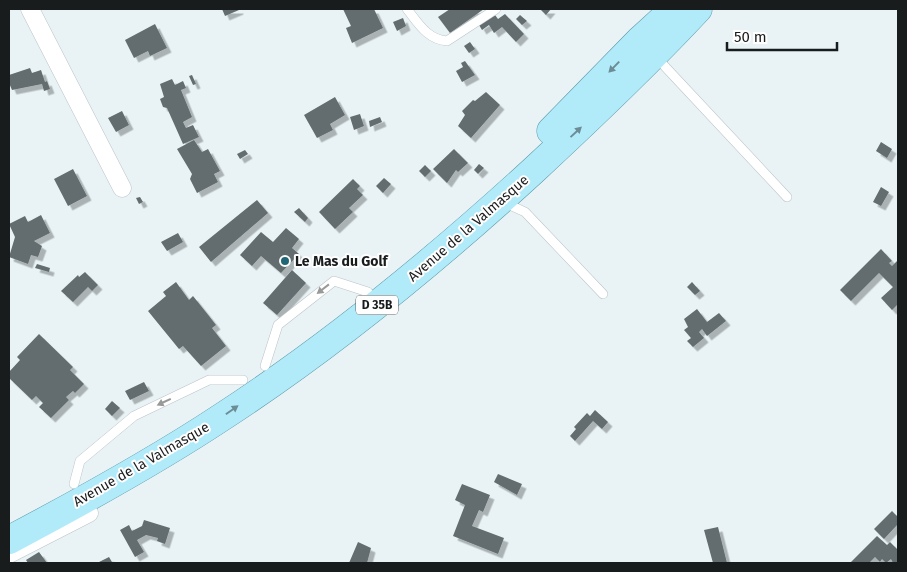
<svg xmlns="http://www.w3.org/2000/svg" width="907" height="572" font-family="'Fira Sans',sans-serif">
<defs>
<filter id="shadow"><feDropShadow dx="4.5" dy="4.5" stdDeviation="0" flood-color="#0004"/></filter>
</defs>
<rect width="100%" height="100%" fill="#e9f3f6"/>
<path fill="#646c6e" filter="url(#shadow)" d="M222,9H239V10L225,16Z
M343,9H374L383,28L352,43L346,28L351,26Z
M450,9H484L450,33L438,17Z
M540,9H551L546,15Z
M505,14L524,34L516,42L502,27L494,33L489,25L482,30L479,25L495,15L498,19Z
M520,15L527,21L522,25L516,19Z
M403,18L406,26L397,31L393,22Z
M155,24L167,48L150,56L148,51L134,58L125,40Z
M470,42L475,49L469,53L464,46Z
M465,61L475,75L462,82L456,71L463,67L461,63Z
M30,68L32,73L41,70L45,82L47,81L50,89L44,91L42,84L12,90L9,83V75Z
M192,75L196,84L193,85L189,76Z
M172,79L175,85L183,81L186,88L181,90L192,117L183,122L186,128L193,125L199,137L183,144L167,108L163,107L160,99L164,97L160,84Z
M486,92L500,105L471,138L458,126L465,115L462,111L473,100L475,101Z
M335,97L345,115L330,124L333,130L317,138L304,115Z
M122,111L129,125L116,132L108,118Z
M360,114L364,126L354,130L350,117Z
M380,117L382,122L370,127L369,121Z
M194,140L202,152L208,149L220,171L214,174L218,182L197,193L190,179L192,174L177,149Z
M881,142L892,149L887,158L876,151Z
M454,149L468,163L458,172L456,170L447,183L433,169Z
M245,150L248,154L240,159L237,154Z
M479,164L484,168L478,174L474,170Z
M425,165L431,171L425,177L419,171Z
M73,169L87,196L68,206L54,179Z
M384,178L391,184L383,193L376,186Z
M353,179L360,186L357,189L363,195L349,208L353,212L335,229L319,212Z
M881,187L889,192L881,206L873,202Z
M140,197L143,202L139,204L136,198Z
M257,200L268,213L211,262L199,247Z
M299,208L308,218L305,222L294,212Z
M41,215L50,233L34,241L42,246L38,257L31,255L28,264L9,257L15,237L9,224L25,216L28,222Z
M286,228L299,239L292,248L299,254L281,273L261,256L252,266L240,255L261,232L273,242Z
M178,233L183,242L167,251L161,242Z
M881,249L892,261L889,263L892,266L898,260V304L892,310L881,298L893,287L879,273L851,301L840,290Z
M37,264L50,268L49,272L35,268Z
M292,270L306,283L277,315L263,303Z
M85,272L98,285L92,291L88,287L73,302L61,291L78,275L79,277Z
M176,282L189,300L193,296L209,316L216,325L212,328L226,346L201,366L183,346L179,349L148,311L166,296L163,292Z
M692,282L700,291L695,295L687,287Z
M697,309L707,322L719,313L726,321L707,336L702,329L699,332L704,338L693,347L687,341L691,338L684,330L688,327L684,319Z
M39,334L73,367L70,370L84,384L75,393L73,391L66,397L69,400L51,418L39,407L43,403L36,396L32,400L9,378V372L20,360L17,357Z
M144,382L149,391L130,400L125,391Z
M112,401L120,408L112,416L105,409Z
M595,410L608,422L602,429L593,421L575,441L570,436L576,429L574,427L587,413L590,416Z
M498,474L522,484L517,495L494,482Z
M462,484L490,495L483,512L479,510L472,526L504,538L498,554L453,536L465,505L455,500Z
M892,511L898,517V524L884,539L874,529Z
M144,520L170,528L165,544L157,541L158,538L146,535L137,540L144,552L135,557L120,530L129,525L132,531L142,526Z
M718,527L727,563H713L704,530Z
M877,536L887,545L890,542L898,550V563H893L891,559L886,563L882,559L880,562L875,557L869,563H850Z
M358,542L371,548L367,563H349Z
M39,552L47,563H28L26,560Z
M109,557L112,562L97,563Z"/>
<g fill="none" stroke-linecap="round" stroke-linejoin="round">
<g stroke="#bbc4c7" stroke-width="10">
<path id="lane" d="M407,9C419,24 427,39 447,41L496,9
M656,57L787,197
M503,202L525,212L603,294
M265,366L278,325L334,281L368,292
M74,484L80,461L134,416L209,380H243"/>
</g>
<g stroke="#bbc4c7" stroke-width="19">
<path id="street" d="M30,9L122,188
M9,554L89,513"/>
</g>
<g stroke="#5a99a9" stroke-width="29">
<path id="primary" d="M551,131L640,40L674,9
M9,540C81,502 154,462 222,417C334,344 437,259 535,169C591,117 646,65 698,9"/>
</g>
<use href="#lane" stroke="#fff" stroke-width="9"/>
<use href="#street" stroke="#fff" stroke-width="18"/>
<use href="#primary" stroke="#b1eaf9" stroke-width="28"/>
</g>
<defs><path id="oneway-solid" d="M-6-.8H1V-3.2L6.5 0L1 3.2V.8H-6Z" transform="scale(1.25)"/></defs>
<g fill="#6d8d96">
<use href="#oneway-solid" transform="translate(614 67) rotate(134)"/>
<use href="#oneway-solid" transform="translate(576 132) rotate(-43)"/>
<use href="#oneway-solid" transform="translate(232 410) rotate(-35)"/>
</g>
<g fill="#989999">
<use href="#oneway-solid" transform="translate(323 289) rotate(142)"/>
<use href="#oneway-solid" transform="translate(164 402) rotate(155)"/>
</g>
<circle fill="#216676" stroke="#fefefe" stroke-width="2" cx="285" cy="261" r="5"/>
<g text-anchor="middle" stroke-width="4" stroke-linejoin="round" paint-order="stroke">
<rect fill="#fefefe" stroke="#5e6060" stroke-width="1" x="356" y="295.5" width="42" height="19" rx="4"/>
<g font-size="12" font-weight="bold" fill="#191c1d">
<text x="377" y="309">D 35B</text>
</g>
<g font-size="14" fill="#191c1d" stroke="#fefefe">
<text transform="translate(468 228) rotate(-41)" y="5">Avenue de la Valmasque</text>
<text transform="translate(141 464) rotate(-30)" y="5">Avenue de la Valmasque</text>
</g>
<g font-size="14" font-weight="bold" fill="#191c1d" stroke="#fefefe" text-anchor="start">
<text x="295" y="266">Le Mas du Golf</text>
</g>
</g>
<rect width="907" height="572" fill="none" stroke="#191c1d" stroke-width="20"/>
<path d="M727 42v8h110v-8" fill="none" stroke="#191c1d" stroke-width="2.5"/>
<text x="734" y="42" font-size="15" fill="#191c1d" stroke="#fefefe" stroke-width="4" paint-order="stroke">50 m</text>
</svg>
